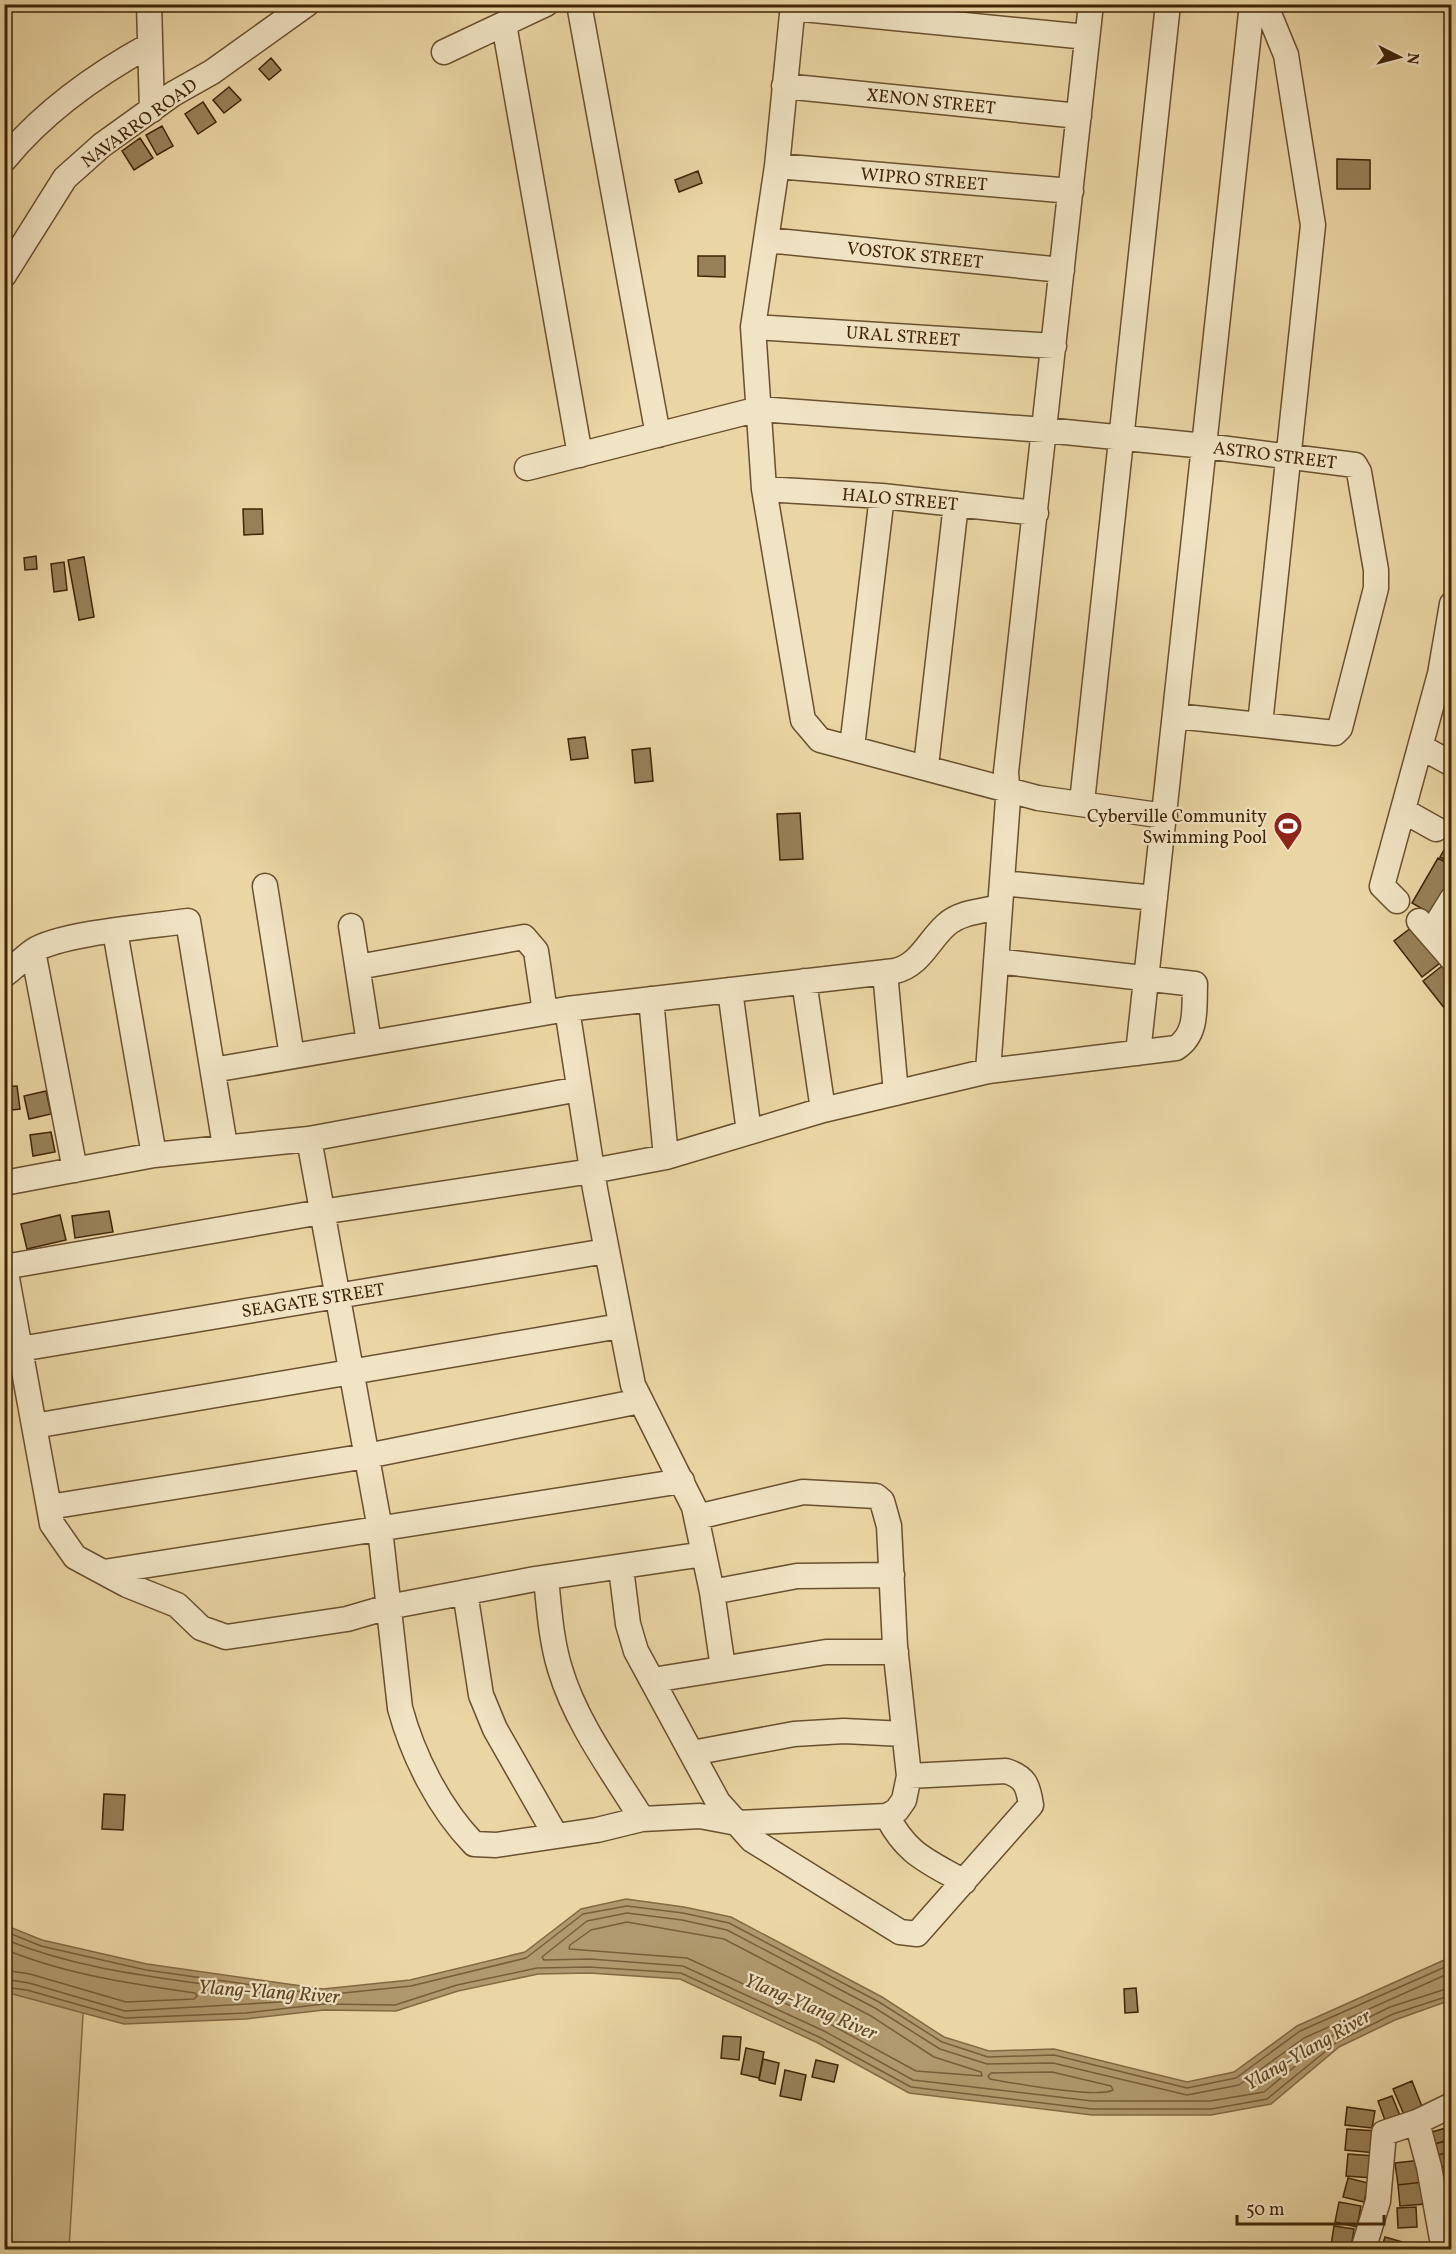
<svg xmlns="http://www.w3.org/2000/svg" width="1456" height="2254" font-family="Vollkorn,serif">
<rect width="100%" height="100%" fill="#ead6a4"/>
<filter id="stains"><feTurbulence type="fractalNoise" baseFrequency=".00333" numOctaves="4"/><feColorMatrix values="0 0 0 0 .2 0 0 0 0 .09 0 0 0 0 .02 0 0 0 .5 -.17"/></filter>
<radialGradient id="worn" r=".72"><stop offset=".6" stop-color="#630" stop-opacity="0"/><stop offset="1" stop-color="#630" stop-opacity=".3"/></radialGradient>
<path fill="#cdb889" stroke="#866e48" stroke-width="1.5" d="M4,1948L86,1965L69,2249H5Z"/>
<path fill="#b0996e" stroke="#836a44" stroke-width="1.5" d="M626,1899L684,1907L731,1917L882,1997L944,2037L989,2051L1054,2049L1187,2082L1234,2072L1297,2026L1451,1957V2000L1395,2020L1339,2047L1271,2104L1211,2115H1092L909,2093L818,2043L680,1979L589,1973L538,1974L458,1991L396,2011L324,2010L246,2019L124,2024L5,1992V1925L42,1940L147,1964L323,1989L410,1980L525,1952L581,1909Z"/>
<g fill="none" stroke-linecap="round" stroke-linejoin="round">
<path stroke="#785e3a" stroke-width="1.5" d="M627,1922L724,1939L871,2016L934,2057L981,2072L982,2076L916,2071L828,2023L687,1958L569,1949L570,1945L591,1930Z
M4,1931L41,1946L146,1970L324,1995L411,1986L526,1958L583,1914L627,1906L683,1913L729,1923L879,2002L942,2042L988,2057L1054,2055L1187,2088L1236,2078L1300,2031L1452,1964
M4,1939C93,1976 188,1979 281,1996L283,1999L281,2002L125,2011L29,1983L4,1979
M4,1949C64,1974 131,1984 195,1993L197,1996L194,1999L126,2002L30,1974L4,1970
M1452,1972L1304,2038L1239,2085L1187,2095L1053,2063L987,2064L940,2049L875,2008L727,1930L682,1920L627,1913L587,1921L542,1957L544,1960L590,1959L683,1966L824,2031L913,2080L1092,2101H1210L1264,2092L1333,2035L1390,2007L1452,1987
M4,1987L27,1990L125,2018L246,2013L324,2004L395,2005L457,1985L537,1968L589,1967L681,1973L821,2038L911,2087L1092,2109H1211L1267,2099L1337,2042L1393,2014L1452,1995
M1052,2072L1111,2086L1113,2090C1097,2099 1013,2083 990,2079L988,2076L991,2073Z"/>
<path stroke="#836a44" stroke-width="6" d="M4,31L7,21L5,4"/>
</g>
<path fill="#988158" stroke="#3f2406" stroke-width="1.5" d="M271,58L281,70L269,80L259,69Z
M229,87L241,100L224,113L213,100Z
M203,102L216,122L198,134L185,114Z
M162,126L173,146L157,155L146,135Z
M140,138L153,158L134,170L122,151Z
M1337,159L1370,160V189H1337Z
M698,171L702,183L679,192L675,180Z
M698,256H725V277L698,276Z
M243,509H262L263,534L244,535Z
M36,556L37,569L25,570L24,558Z
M84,557L94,617L79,620L68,560Z
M64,562L67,590L54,592L51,564Z
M585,737L588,758L571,760L568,739Z
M650,748L653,781L635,783L632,750Z
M800,813L803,859L780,860L777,814Z
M1452,836V864L1440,857Z
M1438,858L1452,866V883L1433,915L1412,903Z
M1412,927L1440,963L1422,977L1394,941Z
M1442,966L1452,978V1012L1449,1014L1423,981Z
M17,1086L20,1109L4,1111V1087Z
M46,1091L51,1114L29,1119L24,1096Z
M51,1132L55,1152L33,1156L30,1135Z
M109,1211L113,1232L75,1238L72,1216Z
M60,1215L66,1240L27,1249L21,1224Z
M104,1794L125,1795L123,1830L102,1829Z
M1136,1988L1138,2012L1125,2013L1124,1989Z
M723,2036L741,2037L739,2060L721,2058Z
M746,2048L764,2052L759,2078L741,2074Z
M763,2059L779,2063L775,2084L759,2080Z
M816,2060L838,2065L834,2082L812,2077Z
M785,2070L806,2075L801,2100L780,2096Z
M1412,2081L1423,2109L1405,2117L1393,2089Z
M1392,2096L1401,2118L1386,2123L1378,2101Z
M1347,2107L1375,2111L1372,2128L1345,2125Z
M1449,2127L1452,2139L1428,2146L1425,2134Z
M1347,2129L1377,2131L1376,2153L1345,2150Z
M1452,2139V2151L1432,2157L1428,2146Z
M1452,2151V2164L1435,2169L1432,2157Z
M1348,2154L1375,2156L1373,2178L1346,2176Z
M1421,2160L1423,2182L1398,2185L1395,2163Z
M1452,2164V2176L1438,2180L1435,2169Z
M1348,2178L1368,2183L1364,2202L1343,2197Z
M1423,2182L1426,2204L1400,2206L1398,2185Z
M1452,2182V2194L1439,2197L1437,2184Z
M1339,2202L1361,2206L1357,2227L1335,2222Z
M1416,2207L1417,2227L1398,2228L1397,2208Z
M1334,2226L1354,2229L1351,2248L1331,2245Z
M1385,2237L1406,2243L1405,2250H1381Z"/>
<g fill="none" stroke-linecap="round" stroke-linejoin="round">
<g stroke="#6a502e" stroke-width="27">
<path id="minor" d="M149,4L152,110
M579,4L658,435
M793,4L777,166L753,327L764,489L803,720L820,740L1038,798L1165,816
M793,8L1087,37
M504,24L580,455
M444,52L546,4
M784,86L1079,116
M4,160C44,111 95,75 150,45
M777,166L1071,191
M767,240L1062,270
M4,275L65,178L102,145L173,94L212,72L307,4
M753,327L1054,346
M527,468L759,409L1045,430L1205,446L1355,465L1359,472L1376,570V588L1340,728L1335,733L1176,716
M764,489L882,496L1036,513
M1260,724L1313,225L1286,55L1265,4
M852,747L882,496
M1421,747L1452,764
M926,766L956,504
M1082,802L1168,4
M1404,811L1436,829
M1002,883L1155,898
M265,886L292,1056
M1397,901L1382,886L1440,674L1452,604
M1419,921L1452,959
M351,926L369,1043
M115,931L154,1155
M1431,933L1452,899
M33,951L75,1170
M358,967L524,937L536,951L545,1012
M885,972L896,1093
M4,975C14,968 23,958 33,951C60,933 153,926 188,921L225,1146
M804,981L823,1110
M730,990L749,1132
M651,999L666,1157
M567,1009L595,1189L633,1385L694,1507L712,1592L723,1668
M1138,1053L1252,4
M213,1070L567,1009L895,971C920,965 928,941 946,925C960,912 983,911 1000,907
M988,1071L1008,799L1006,772L1091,4
M309,1139L380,1529L400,1708C413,1756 439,1808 474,1844L496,1845L597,1830L642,1819L700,1816L737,1823L887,1816L897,1810L904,1800L909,1776L895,1646L889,1526L882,1501L876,1496L803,1492L697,1517
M4,1183L154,1155L309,1139L579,1089
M4,1262L52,1524L75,1557L127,1585L177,1605L201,1628L226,1637L347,1619L388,1607L535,1579L704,1554
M4,1267L321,1212L592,1171L666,1157L823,1110L988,1071L1176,1048C1198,1034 1194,1008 1195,984L996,961
M20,1349L606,1251
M34,1426L620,1326
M49,1507L367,1456L640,1401
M621,1568L628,1624L636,1651L718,1802L752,1840L900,1932L917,1934L1031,1805C1028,1785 1025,1777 1006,1771L909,1776
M104,1572L682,1481
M546,1578C549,1608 551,1640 560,1669C576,1723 613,1772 642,1819
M465,1592L481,1695L495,1729L556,1836
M712,1592L797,1576L892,1575
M653,1680L826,1652H896
M692,1753L794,1734L844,1731L904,1734
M887,1816C907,1855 928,1861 964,1882
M1417,2122L1429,2167L1444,2250
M1363,2250L1378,2201L1384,2133L1417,2122L1452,2105"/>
</g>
<use href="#minor" stroke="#f1e4c4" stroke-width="24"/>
</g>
<defs>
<g id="stadium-pin" transform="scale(1.5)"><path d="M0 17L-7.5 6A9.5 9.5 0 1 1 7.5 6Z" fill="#8f2418" stroke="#f1e4c4"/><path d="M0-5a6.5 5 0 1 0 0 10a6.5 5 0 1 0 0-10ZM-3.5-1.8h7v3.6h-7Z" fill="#fff"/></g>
</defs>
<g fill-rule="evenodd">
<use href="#stadium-pin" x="1288" y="826"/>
</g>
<g text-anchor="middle" stroke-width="4.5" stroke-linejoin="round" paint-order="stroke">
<g font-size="18" fill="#3f2406" stroke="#f1e4c4">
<text transform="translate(931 101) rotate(6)" y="6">XENON STREET</text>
<text transform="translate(139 123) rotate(-36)" y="6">NAVARRO ROAD</text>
<text transform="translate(924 179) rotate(5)" y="6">WIPRO STREET</text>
<text transform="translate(915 255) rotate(6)" y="6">VOSTOK STREET</text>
<text transform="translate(903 336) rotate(4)" y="6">URAL STREET</text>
<text transform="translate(1275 455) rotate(7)" y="6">ASTRO STREET</text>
<text transform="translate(900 499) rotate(5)" y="6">HALO STREET</text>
<text transform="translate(313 1300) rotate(-9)" y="6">SEAGATE STREET</text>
</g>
<g font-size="18" fill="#3f2406" stroke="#f1e4c4" text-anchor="end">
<text x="1267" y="822">Cyberville Community<tspan x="1267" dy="21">Swimming Pool</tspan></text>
</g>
<g font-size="20" font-style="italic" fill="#614725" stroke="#f1e4c4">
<text transform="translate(269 1991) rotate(4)" y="7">Ylang-Ylang River</text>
<text transform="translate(811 2006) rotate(23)" y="7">Ylang-Ylang River</text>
<text transform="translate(1307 2049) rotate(-30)" y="7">Ylang-Ylang River</text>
</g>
</g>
<rect width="1456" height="2254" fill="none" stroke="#ead6a4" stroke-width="24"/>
<rect x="6" y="6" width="1444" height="2242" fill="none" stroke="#3f2406" stroke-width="3"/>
<rect x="12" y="12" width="1432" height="2230" fill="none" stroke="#3f2406" stroke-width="1.5"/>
<g transform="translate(1399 57) rotate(96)" stroke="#f1e4c4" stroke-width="4.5" paint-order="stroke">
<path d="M0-4.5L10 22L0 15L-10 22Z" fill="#3f2406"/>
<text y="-9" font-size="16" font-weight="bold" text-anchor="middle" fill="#3f2406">N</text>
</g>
<path d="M1237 2215v9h147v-9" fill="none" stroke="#3f2406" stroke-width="3"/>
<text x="1246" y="2215" font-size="18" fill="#3f2406" stroke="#f1e4c4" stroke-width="4.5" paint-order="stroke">50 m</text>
<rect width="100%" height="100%" filter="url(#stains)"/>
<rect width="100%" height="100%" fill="url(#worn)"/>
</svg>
